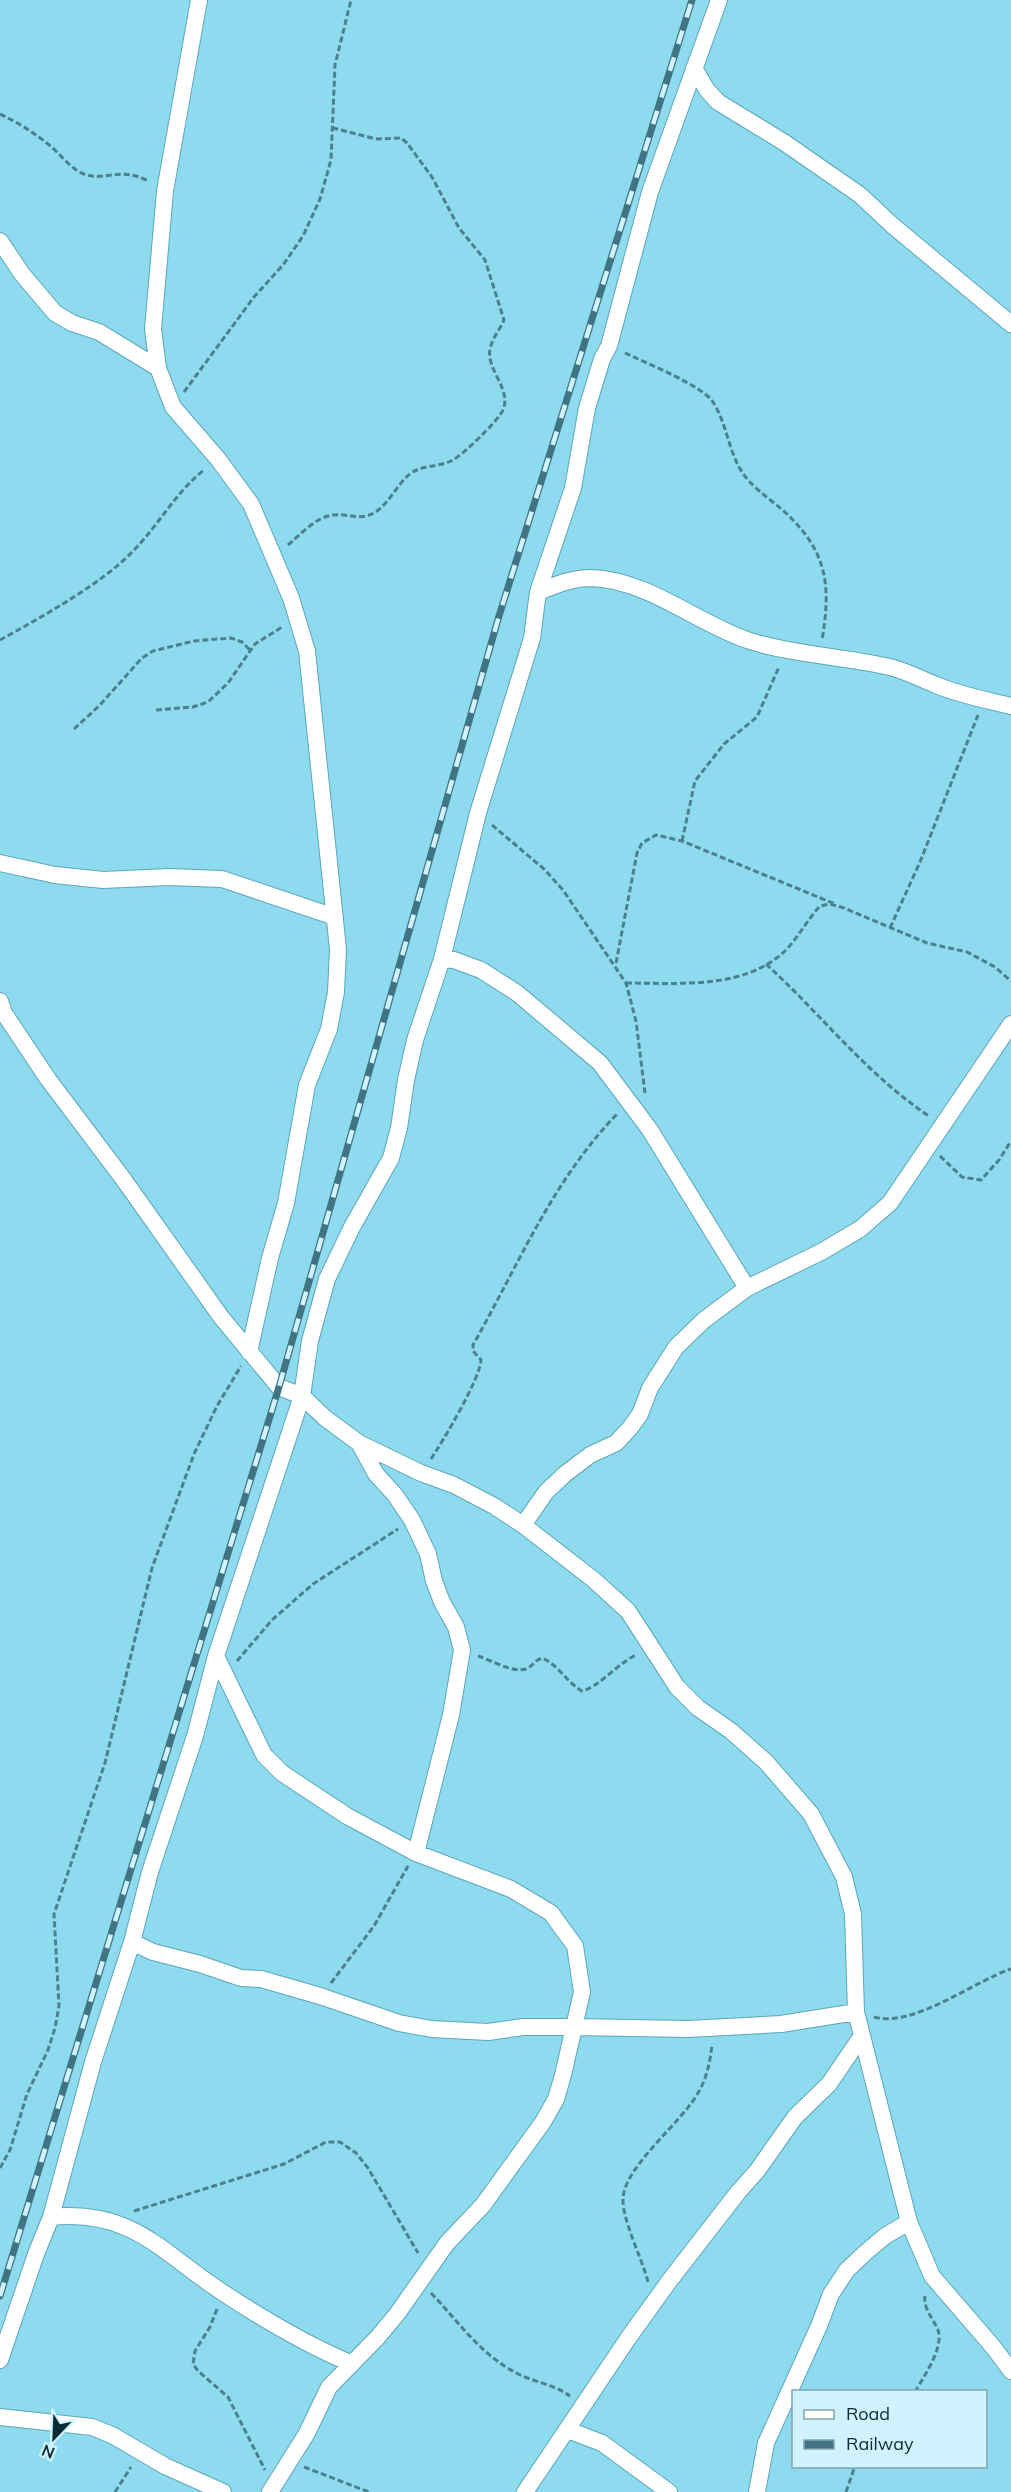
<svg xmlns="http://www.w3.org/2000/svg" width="1011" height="2492" font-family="Mulish,sans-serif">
<rect width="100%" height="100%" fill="#8edaef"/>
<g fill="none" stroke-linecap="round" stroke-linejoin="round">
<g stroke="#5ba6bb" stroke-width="18">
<path id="street" d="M199,0L165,191L153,329L158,368L173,407L218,459L251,504L291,598L307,651L338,949L336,992L329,1029L307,1085L286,1203L270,1258L249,1352
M694,68L707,90L718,102L785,143L860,195L892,225L1011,324
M0,241L22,274L55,313L72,323L99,332L158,368
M538,592C556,585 571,578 591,578C648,580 695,622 747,640C793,655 842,656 890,667C906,671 921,679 936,685C960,695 986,700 1011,706
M0,863L55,875L103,880L169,877L222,879L335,917
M442,959L454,960L481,970L517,993L600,1063L650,1130L747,1288
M0,1001L4,1013L48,1079L124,1180L221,1317L279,1387L302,1396L325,1418L359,1443L421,1473L454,1485L494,1506L523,1525L594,1580L628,1611L677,1687L698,1708L731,1731L766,1762L811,1814L844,1877L853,1914L856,2012L909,2222L932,2276L994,2348L1011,2371
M359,1443L376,1474L395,1495L412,1520L428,1554L434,1581L442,1602L456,1627L462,1650L451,1715L416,1853
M523,1525L546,1492L565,1474L590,1455L616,1443L630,1428L640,1414L650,1388L676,1347L704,1320L747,1288L821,1252L860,1229L890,1203L1011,1024
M216,1656L264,1755L282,1773L347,1816L416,1853L511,1889L551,1913L575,1946L582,1992L563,2075L556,2099L543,2122L483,2205L447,2243L397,2314L377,2338L329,2387L307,2433L270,2492
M132,1942L153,1952L200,1964L241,1978L261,1979L320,1996L399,2023L432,2029L488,2032L523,2027H574L688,2029L781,2024L856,2012
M51,2217C132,2209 161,2252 222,2292C263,2319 305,2344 350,2363
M0,2360L36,2254L51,2217L93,2062L132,1942L150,1872L195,1736L216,1656L302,1396L310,1341L327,1279L352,1227L391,1158L399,1128L406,1080L415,1040L442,959L478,813L532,638L538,592L573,488L587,408L602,359L609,346L650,192L719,0
M0,2417L92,2427L112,2435L165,2466L223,2492
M568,2430L602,2443L669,2492
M525,2492L629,2337L670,2280L739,2191L757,2171L795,2117L829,2084L861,2037
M757,2492L766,2443L819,2326L831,2294L847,2270L865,2253L885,2236L909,2222"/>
</g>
<path stroke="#4b818f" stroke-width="3" stroke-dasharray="6 3" stroke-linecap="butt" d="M0,114C17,122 33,132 48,144C60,153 70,169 84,174C104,182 121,166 148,181
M625,353C644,362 703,386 713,402C729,427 728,458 749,481C760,493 775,503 787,514C828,553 831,587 822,640
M184,392L254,297L283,265L303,236L320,199L331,160L335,65L351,0
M288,545C301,534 316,517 333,515C347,513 360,521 374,513C389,504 397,484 411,473C423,465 438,467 451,461C462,456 498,421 503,410C512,389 486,370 490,349C492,338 500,330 504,320L485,260L459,228L432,177L407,143L401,138L376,139L333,128
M0,640C40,618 105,582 135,549C160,523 176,492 205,469
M156,710L193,707L208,702L228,683L255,644L282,627
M74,729L99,706L142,658L153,651L194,641L231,638L242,642L251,651
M492,825L544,869L563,890L626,983L636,1021L645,1093
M682,841L695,781L724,744L757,717L779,667
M890,928L920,862L978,715
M616,963L637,853L642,843L656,835L682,841L835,904
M766,964C821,1014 867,1075 929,1116
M626,983C679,983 745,990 786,950C799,936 808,919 820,906L830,904L844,908L927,943L967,952L995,967L1011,981
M940,1156L962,1177L981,1180L999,1160L1011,1141
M431,1459C443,1441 480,1379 481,1360L473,1351V1345C519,1264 552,1181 618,1113
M478,1656C491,1660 512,1673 526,1669C532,1667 535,1660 542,1658C559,1665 566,1682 582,1691C599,1687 617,1664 636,1655
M237,1661L272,1620L313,1584L398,1529
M331,1983L374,1926L408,1866
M874,2017C914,2028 974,1981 1011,1969
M0,2168L10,2150L27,2094L48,2050L55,2028L59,2006L54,1914L105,1763L152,1568L194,1454L217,1406L241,1366
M134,2211L284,2164L326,2142H340L356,2153L368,2168L418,2253
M648,2282C642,2258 622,2220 623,2198C625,2166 682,2122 698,2093C707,2078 710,2062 712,2045
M431,2293C457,2320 478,2351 511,2370C530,2382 552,2383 570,2396
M217,2309L210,2327L195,2351L193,2364L198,2371L228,2397L265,2470
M915,2392C924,2376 944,2348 938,2330C933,2318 923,2309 925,2295
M304,2467L369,2492
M115,2492L131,2467
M846,2492L855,2466"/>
<use href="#street" stroke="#fff" stroke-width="16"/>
<g stroke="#417482" stroke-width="7">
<path id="rail" d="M0,2296L279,1387L499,616L692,0"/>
</g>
<use href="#rail" stroke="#d0f4ff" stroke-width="4.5" stroke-dasharray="14" stroke-linecap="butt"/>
</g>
<rect x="792" y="2390" width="195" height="78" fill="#d0f4ff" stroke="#81a4ad" stroke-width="1.5"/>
<rect x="804" y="2410" width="30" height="9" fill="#ffffff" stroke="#81a4ad" stroke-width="1.5"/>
<text x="846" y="2420" font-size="18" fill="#0a2b33">Road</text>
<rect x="804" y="2440" width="30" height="9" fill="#417482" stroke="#81a4ad" stroke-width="1.5"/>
<text x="846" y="2450" font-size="18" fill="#0a2b33">Railway</text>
<g transform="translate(54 2438) rotate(203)" stroke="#d0f4ff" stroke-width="4.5" paint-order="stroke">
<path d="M0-4.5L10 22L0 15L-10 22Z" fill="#0a2b33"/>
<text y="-9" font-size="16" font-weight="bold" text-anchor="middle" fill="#0a2b33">N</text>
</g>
</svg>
